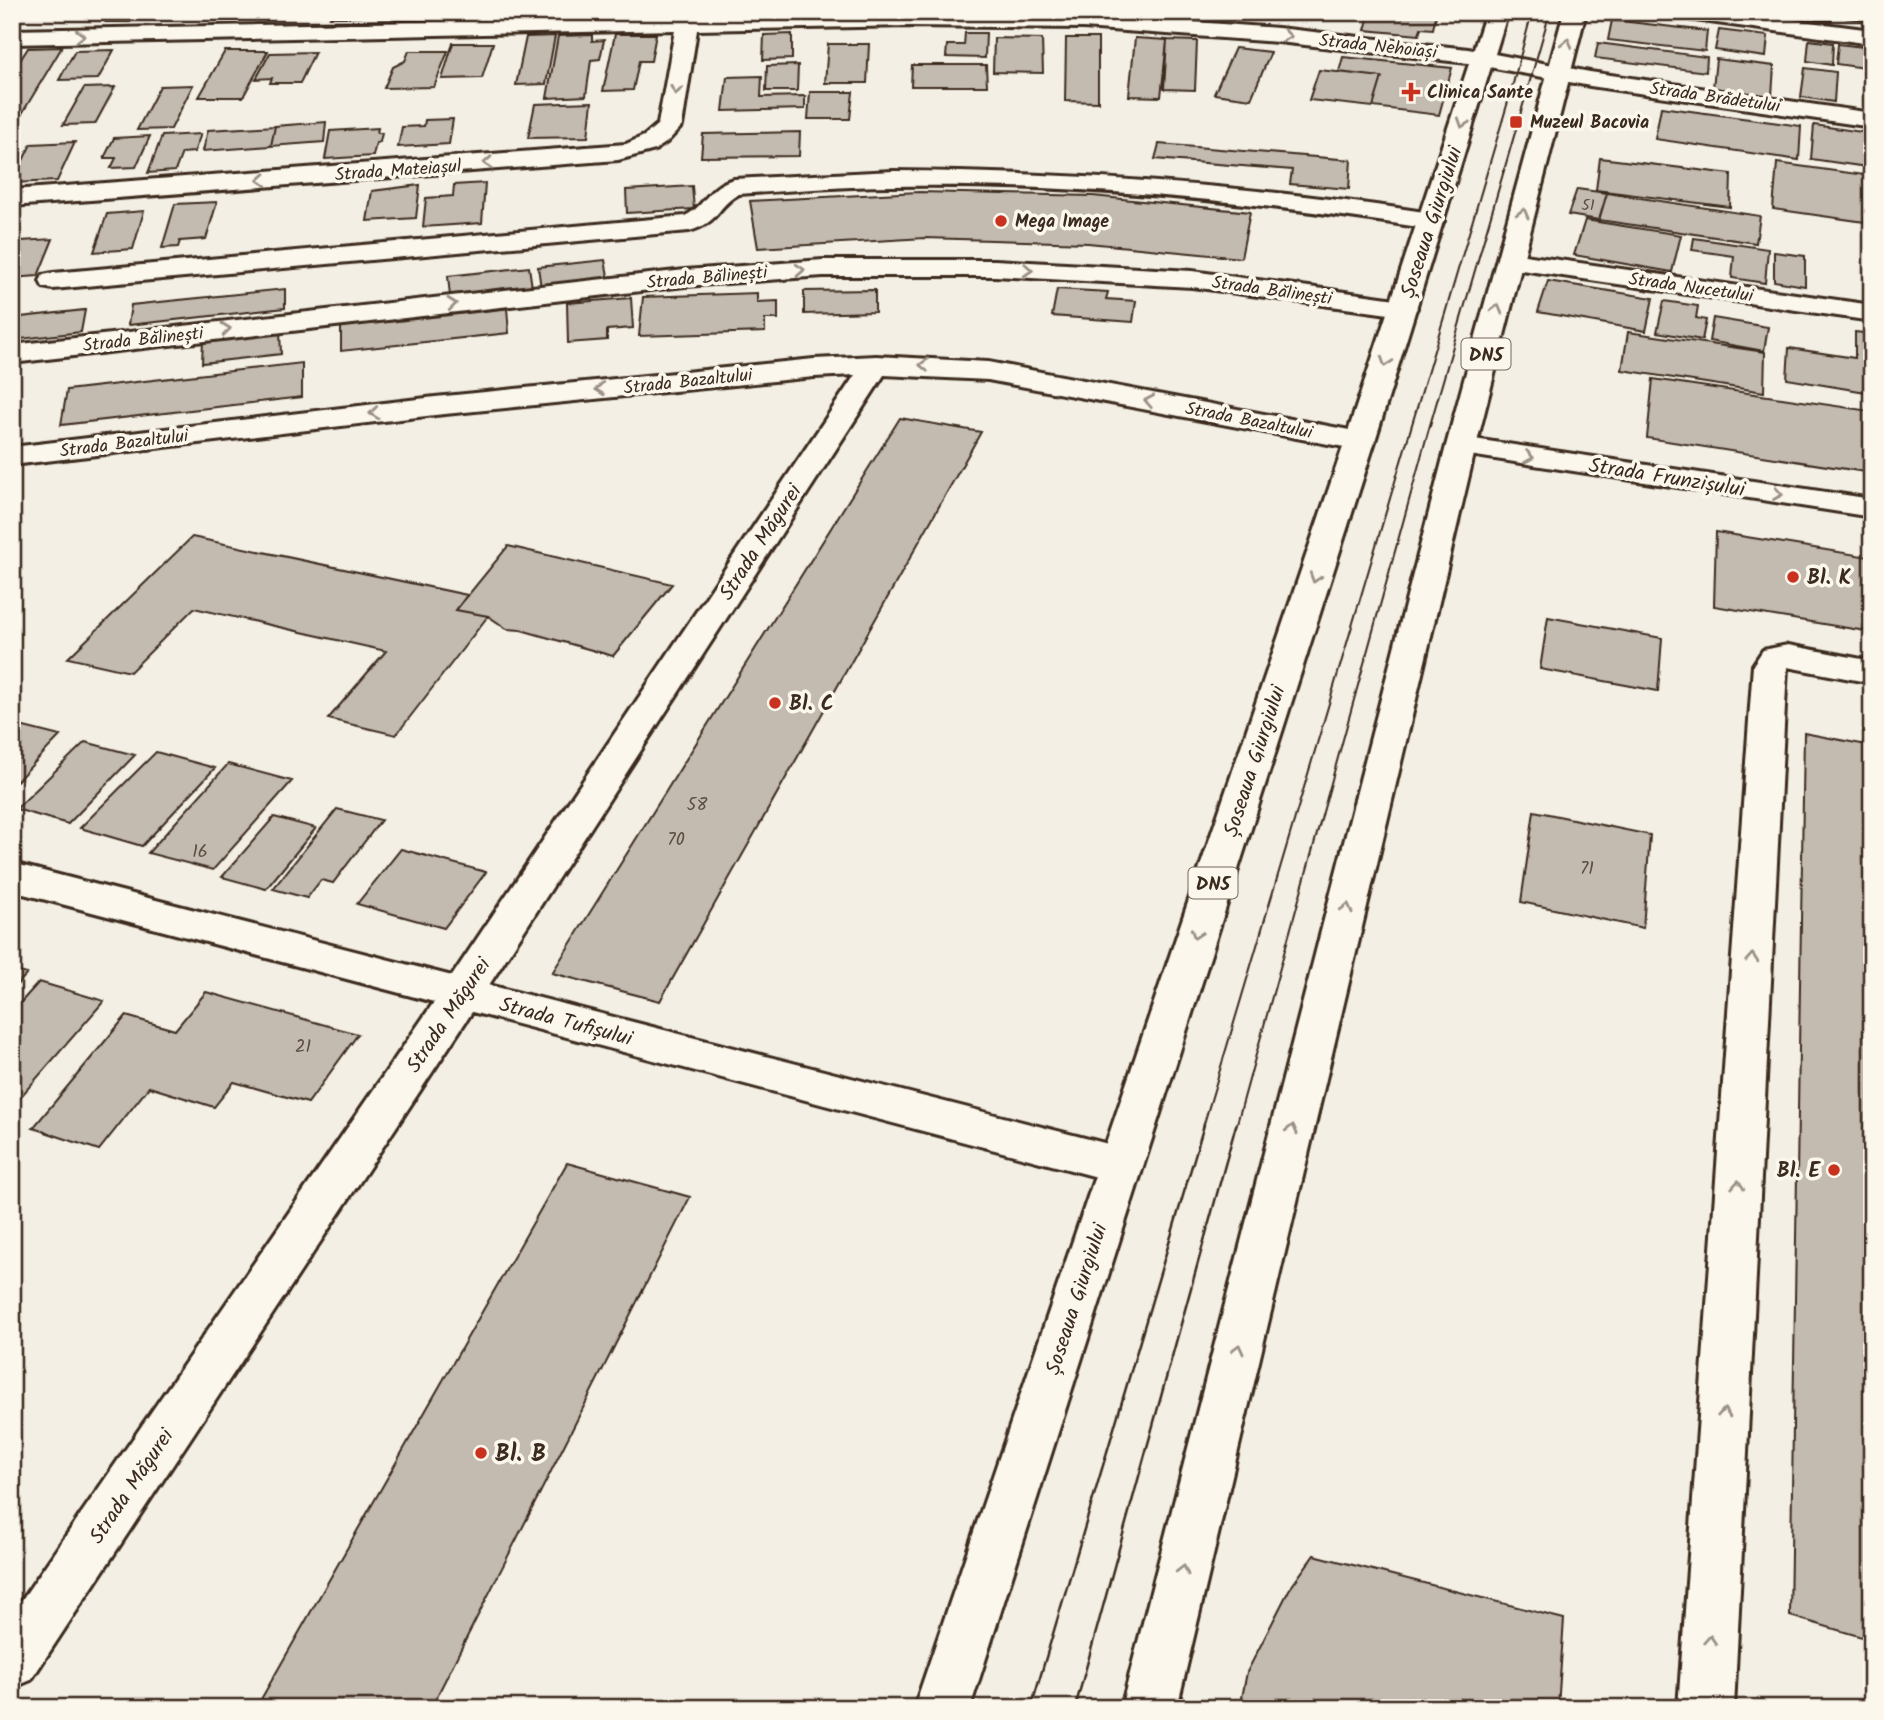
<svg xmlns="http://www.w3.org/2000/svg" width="1884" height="1720" font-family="Kalam,sans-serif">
<rect width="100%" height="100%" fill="#f3efe4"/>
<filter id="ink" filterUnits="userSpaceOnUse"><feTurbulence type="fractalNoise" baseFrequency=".0143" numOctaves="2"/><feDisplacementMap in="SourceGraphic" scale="14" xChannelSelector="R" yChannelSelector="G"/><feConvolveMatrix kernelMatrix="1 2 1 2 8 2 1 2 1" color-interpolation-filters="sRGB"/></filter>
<g filter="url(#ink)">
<path fill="#c3bbb0" stroke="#3b2a1e" stroke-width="2" d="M114,12H138L130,22H106Z
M138,12H162L157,19H133Z
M189,12H230L226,17H185Z
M333,12H363L360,17H330Z
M434,12H459L457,17H431Z
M496,12H577L575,17L494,16Z
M1202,12H1258L1257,17Z
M1370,12H1407L1436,15L1433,29L1421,28L1419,35L1365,30Z
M1800,12H1831V21L1800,17Z
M1846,12H1872V21L1846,18Z
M1612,20L1707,31L1705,51L1608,40Z
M1719,30L1768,36L1766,57L1715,50Z
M965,33H986L985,58L946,57L947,45H964Z
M615,34H656L651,61H639L633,90L603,91Z
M792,34V59L763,60L764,35Z
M592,35V41L604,40L600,59L591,60L586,96L547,98L558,36Z
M555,36L546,84L516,85L526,37Z
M994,38L1042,39L1043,73L993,72Z
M1066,38H1098V102L1065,101Z
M1135,38L1167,40L1161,97L1129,96Z
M1167,40L1197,41L1195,90L1164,89Z
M1809,40L1833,43L1832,65L1807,61Z
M453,43H493L482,78L442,79Z
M1598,43L1707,57L1706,72L1595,58Z
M828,44H869L867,83H825Z
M1838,44L1872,48V69L1836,64Z
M62,47L20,117H12V73L28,48Z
M1235,48L1271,52L1251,99L1214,94Z
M114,50L98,79L59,80L75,51Z
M225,51H268L243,97H199Z
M409,51H448L434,87L384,88L393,67L405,61Z
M315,52L300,83H270L272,78L256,79L270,53Z
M1343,57L1452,68L1439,115L1373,107L1382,77L1339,72Z
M1716,59L1774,66L1772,96L1713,88Z
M798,65L797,91H766L767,66Z
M912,65H986L987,86H911Z
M1805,68L1836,72L1834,102L1801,97Z
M1319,70L1382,77L1373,107L1309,100Z
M1867,72L1872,73V103L1864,102Z
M762,76L761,97L805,96V109L723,111L727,77Z
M193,85L171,129L137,130L160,86Z
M115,87L95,124L63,125L84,88Z
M810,92H853L850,119H808Z
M592,102L588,137L528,138L535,104Z
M1661,107L1801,126L1799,160L1655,139Z
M453,119L449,144L398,147L402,127L424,126L425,120Z
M326,122L324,142L271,146L275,126Z
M1814,125L1869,133L1867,167L1811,159Z
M275,126L271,146L203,151L208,130Z
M378,128L377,133H382L380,142L376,143L373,156L325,159L330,131Z
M800,132L799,156L701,157L703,134Z
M201,134L194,152L182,153L175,171L148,173L162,136Z
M150,136L136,167L111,168L116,158H104L114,138Z
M75,142L57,181L12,183L31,144Z
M1159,144L1351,160L1349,189L1290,184L1292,170L1155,159Z
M1600,158L1731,174L1730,207L1596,190Z
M1777,163L1872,176V223L1773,209Z
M485,183L482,223L423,227L426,198L453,196L454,185Z
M420,185L416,218L367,221L372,191Z
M692,186L694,209L627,213L626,190Z
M1577,189L1607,193L1599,220L1568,215Z
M919,192L1093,196L1250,212L1241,258L1088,243L925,238L758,248L750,201Z
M1607,193L1760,216L1756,243L1599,220Z
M217,202L206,239L180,241L178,247L162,248L175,204Z
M144,211L133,249L94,252L107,214Z
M1585,220L1681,235L1672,272L1574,255Z
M1694,238L1768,249L1765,283L1732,278L1734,256L1692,250Z
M53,239L38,276L12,278V261L21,241Z
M1774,252L1805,256V286L1774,281Z
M605,260L609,281L541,288L538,267Z
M529,267L532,287L450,296L448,276Z
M1548,281L1653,298L1646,331L1538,312Z
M285,289V308L128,325L131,305Z
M1057,289L1108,292L1106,299L1136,301L1133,322L1052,316Z
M875,290V312L804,314V291Z
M757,293V302L778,301V319H765V332L639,336L643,297Z
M631,298L633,328L607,330V340L568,343L567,303Z
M1664,301L1698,306L1696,318L1706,320L1702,340L1657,332Z
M507,308L509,333L341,351V325Z
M85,310L81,332L12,340V318Z
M1713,318L1768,327L1764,351L1709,341Z
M280,331L281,354L202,363L203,340Z
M1628,332L1765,352L1764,392L1622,370Z
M1855,332L1872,334V393L1787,379L1789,348L1855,358Z
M302,363V397L61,425L67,390Z
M1653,379L1870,411L1872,473L1647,438Z
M900,418L981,432L660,1001L552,973Z
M1716,532L1869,557L1872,632L1714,606Z
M192,537L467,595L456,610L488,616L396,735L328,719L386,651L194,608L130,672L68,658Z
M508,546L672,584L613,656L521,630L507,629L488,616L456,610Z
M1548,617L1662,638L1658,691L1540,669Z
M12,724L60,736L12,786Z
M1804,733L1872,746V1640L1790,1616Z
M85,742L135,755L68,824L16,809Z
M156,752L215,768L142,846L80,828Z
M228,764L292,781L213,870L148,853Z
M337,809L381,820L333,883L321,880L307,898L273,889Z
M1534,811L1650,835L1643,928L1521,902Z
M274,817L316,828L266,889L222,877Z
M401,849L486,872L444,928L357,904Z
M12,970L27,974L12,990Z
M39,982L104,1001L17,1101L12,1100V1012Z
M206,992L358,1034L308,1103L234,1082L214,1107L149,1087L99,1150L33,1128L126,1016L175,1030Z
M567,1163L690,1197L431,1708H256Z
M1314,1555L1564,1619L1558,1708H1240L1247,1672L1289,1590Z"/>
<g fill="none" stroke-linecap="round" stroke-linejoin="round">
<g stroke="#3b2a1e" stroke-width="6">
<path id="minor" d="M910,12L1083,14L1278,28L1468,49L1590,72L1872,113V127L1590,86L1468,63L1278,42L1083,28L910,26L697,30L682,126L667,142L655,150L618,160L12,206V190L626,144L644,136L658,124L675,30L12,44V30Z
M1669,12H1732L1872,30V44L1680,18L1672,17Z
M893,171C1074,172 1252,186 1431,213L1440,216L1444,221L1440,226L1431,229C1253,201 1073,183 892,186C841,186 790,191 739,194C716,206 720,223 689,231L53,289L43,287L40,281L43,275L53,273L685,216C706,206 707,186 734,179Z
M1510,253L1872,305V321L1501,267L1497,261L1501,255Z
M823,260H995L1192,271L1403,300L1413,302L1417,308L1413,314L1403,316L1192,287L995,276H823L685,286L12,363V345L685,270Z
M876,356L988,362L1360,432L1371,435L1375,441L1371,447L1360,450L988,380L884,375L489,985L1120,1147L1136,1152L1142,1165L1136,1178L1120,1183L472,1012L31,1680L12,1688V1614L434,1002L12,891V863L452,976L855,375L814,377L435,415L12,465V447L435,397L814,359Z
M1461,437L1872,499V517L1450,452L1446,446L1450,440Z
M1788,645L1872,661V683L1787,667L1734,1708H1678L1753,665L1763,650Z"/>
</g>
<g stroke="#3b2a1e" stroke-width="6">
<path id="major" d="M1486,12H1508L1375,441L970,1708H914L1345,441Z
M1564,12H1586L1476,446L1177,1708H1121L1446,446Z"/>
</g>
<use href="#minor" fill="#fbf7ec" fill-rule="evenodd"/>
<use href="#major" fill="#fbf7ec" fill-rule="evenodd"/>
<path stroke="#3b2a1e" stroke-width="2" d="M1203,1127L1510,95L1532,12
M1236,1127L1426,439L1550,12"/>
<path stroke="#3b2a1e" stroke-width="2.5" d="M1031,1708L1204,1125
M1075,1708L1236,1125"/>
</g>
<defs><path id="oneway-chevron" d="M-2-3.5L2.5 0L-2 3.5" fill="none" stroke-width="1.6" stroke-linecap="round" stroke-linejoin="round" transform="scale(1.75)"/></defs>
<g stroke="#9b9085">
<use href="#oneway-chevron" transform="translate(80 36) rotate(-1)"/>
<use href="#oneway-chevron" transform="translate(1287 36) rotate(6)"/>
<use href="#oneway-chevron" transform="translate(1567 43) rotate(-76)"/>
<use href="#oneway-chevron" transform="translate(676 90) rotate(100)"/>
<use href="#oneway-chevron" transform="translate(1463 123) rotate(108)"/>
<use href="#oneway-chevron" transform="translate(488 163) rotate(176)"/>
<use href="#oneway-chevron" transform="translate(262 180) rotate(176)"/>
<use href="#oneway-chevron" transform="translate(1523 213) rotate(-75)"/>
<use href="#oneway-chevron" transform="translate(800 270) rotate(-4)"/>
<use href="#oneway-chevron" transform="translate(1028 270) rotate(3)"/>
<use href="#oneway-chevron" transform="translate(452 304) rotate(-6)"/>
<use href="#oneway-chevron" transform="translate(1497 309) rotate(-75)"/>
<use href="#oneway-chevron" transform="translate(226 329) rotate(-6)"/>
<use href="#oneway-chevron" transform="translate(1386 362) rotate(108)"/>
<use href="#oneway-chevron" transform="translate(924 365) rotate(-178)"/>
<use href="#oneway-chevron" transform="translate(600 389) rotate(174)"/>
<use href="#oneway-chevron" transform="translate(1149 401) rotate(-169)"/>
<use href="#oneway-chevron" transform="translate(374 413) rotate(173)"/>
<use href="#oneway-chevron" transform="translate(1529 457) rotate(9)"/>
<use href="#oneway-chevron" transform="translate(1778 494) rotate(9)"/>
<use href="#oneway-chevron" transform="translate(1315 578) rotate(108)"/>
<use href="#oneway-chevron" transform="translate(1347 908) rotate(-76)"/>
<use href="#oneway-chevron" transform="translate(1196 934) rotate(108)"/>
<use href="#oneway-chevron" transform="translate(1752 958) rotate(-86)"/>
<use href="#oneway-chevron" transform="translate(1292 1129) rotate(-76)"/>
<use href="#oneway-chevron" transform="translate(1738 1185) rotate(-86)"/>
<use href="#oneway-chevron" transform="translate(1238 1349) rotate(-76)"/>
<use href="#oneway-chevron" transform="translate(1724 1413) rotate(-86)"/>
<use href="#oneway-chevron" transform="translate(1183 1570) rotate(-76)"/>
<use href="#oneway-chevron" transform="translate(1710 1640) rotate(-86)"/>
</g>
</g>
<g fill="#c8321e" stroke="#fbf7ec" stroke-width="2.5">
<path d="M1407.5 81.5h7v7h7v7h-7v7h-7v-7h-7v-7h7z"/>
<rect x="1509" y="115" width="14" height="14" rx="3.5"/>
<circle cx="1001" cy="221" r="7"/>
<circle cx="1793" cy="577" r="7"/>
<circle cx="775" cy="703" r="7"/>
<circle cx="1834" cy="1170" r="7"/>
<circle cx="481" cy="1453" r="7"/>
</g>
<g text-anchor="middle" stroke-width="7" stroke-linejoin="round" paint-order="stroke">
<g font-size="16" fill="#5d4e42">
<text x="1588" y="210">51</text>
</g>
<g font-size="18" fill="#3b2a1e" stroke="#fbf7ec">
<text transform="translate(1378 46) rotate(6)" y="6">Strada Nehoiași</text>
<text transform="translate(1715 97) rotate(8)" y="6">Strada Brădetului</text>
<text transform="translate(398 170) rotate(-4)" y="6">Strada Mateiașul</text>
<text transform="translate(707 277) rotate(-5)" y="6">Strada Bălinești</text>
<text transform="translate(1691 287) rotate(8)" y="6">Strada Nucetului</text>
<text transform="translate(1272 290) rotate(8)" y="6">Strada Bălinești</text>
<text transform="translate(143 339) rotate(-6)" y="6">Strada Bălinești</text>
<text transform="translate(688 381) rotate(-6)" y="6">Strada Bazaltului</text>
<text transform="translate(1249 420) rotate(11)" y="6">Strada Bazaltului</text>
<text transform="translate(124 443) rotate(-7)" y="6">Strada Bazaltului</text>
</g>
<g font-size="18" font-weight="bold" fill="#3b2a1e" stroke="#fbf7ec" text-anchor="start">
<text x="1427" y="98">Clinica Sante</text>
<text x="1530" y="128">Muzeul Bacovia</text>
<text x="1015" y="227">Mega Image</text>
</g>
<g font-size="18" fill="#5d4e42">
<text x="697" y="810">58</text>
<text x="676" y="845">70</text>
<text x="200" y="857">16</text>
<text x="1587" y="874">71</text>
<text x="303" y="1052">21</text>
</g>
<g fill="#fbf7ec" stroke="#75685c" stroke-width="2">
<rect x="1461.5" y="338.5" width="49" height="31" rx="5"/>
<rect x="1188.5" y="867.5" width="49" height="31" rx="5"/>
</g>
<g font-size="19" font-weight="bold" fill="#3b2a1e">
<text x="1486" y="361">DN5</text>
<text x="1213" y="890">DN5</text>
</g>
<g font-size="21" fill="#3b2a1e" stroke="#fbf7ec">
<text transform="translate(1431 222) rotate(-72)" y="7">Șoseaua Giurgiului</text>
<text transform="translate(1667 477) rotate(9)" y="7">Strada Frunzișului</text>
<text transform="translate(760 542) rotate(-57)" y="7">Strada Măgurei</text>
<text transform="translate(1254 761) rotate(-72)" y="7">Șoseaua Giurgiului</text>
<text transform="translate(448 1015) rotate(-56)" y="7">Strada Măgurei</text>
<text transform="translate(566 1021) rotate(15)" y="7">Strada Tufișului</text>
<text transform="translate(1076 1299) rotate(-72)" y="7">Șoseaua Giurgiului</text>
<text transform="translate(131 1486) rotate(-56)" y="7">Strada Măgurei</text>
</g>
<g font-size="21" font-weight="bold" fill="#3b2a1e" stroke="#fbf7ec" text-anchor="start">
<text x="1807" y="584">Bl. K</text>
<text x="789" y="710">Bl. C</text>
<text x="1820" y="1177" text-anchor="end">Bl. E</text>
</g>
<g font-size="24" font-weight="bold" fill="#3b2a1e" stroke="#fbf7ec" text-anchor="start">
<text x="495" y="1461">Bl. B</text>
</g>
</g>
<rect width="1884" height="1720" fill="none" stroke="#fbf7ec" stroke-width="42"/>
<rect x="21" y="21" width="1842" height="1678" fill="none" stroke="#3b2a1e" stroke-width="2.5" filter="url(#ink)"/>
</svg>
